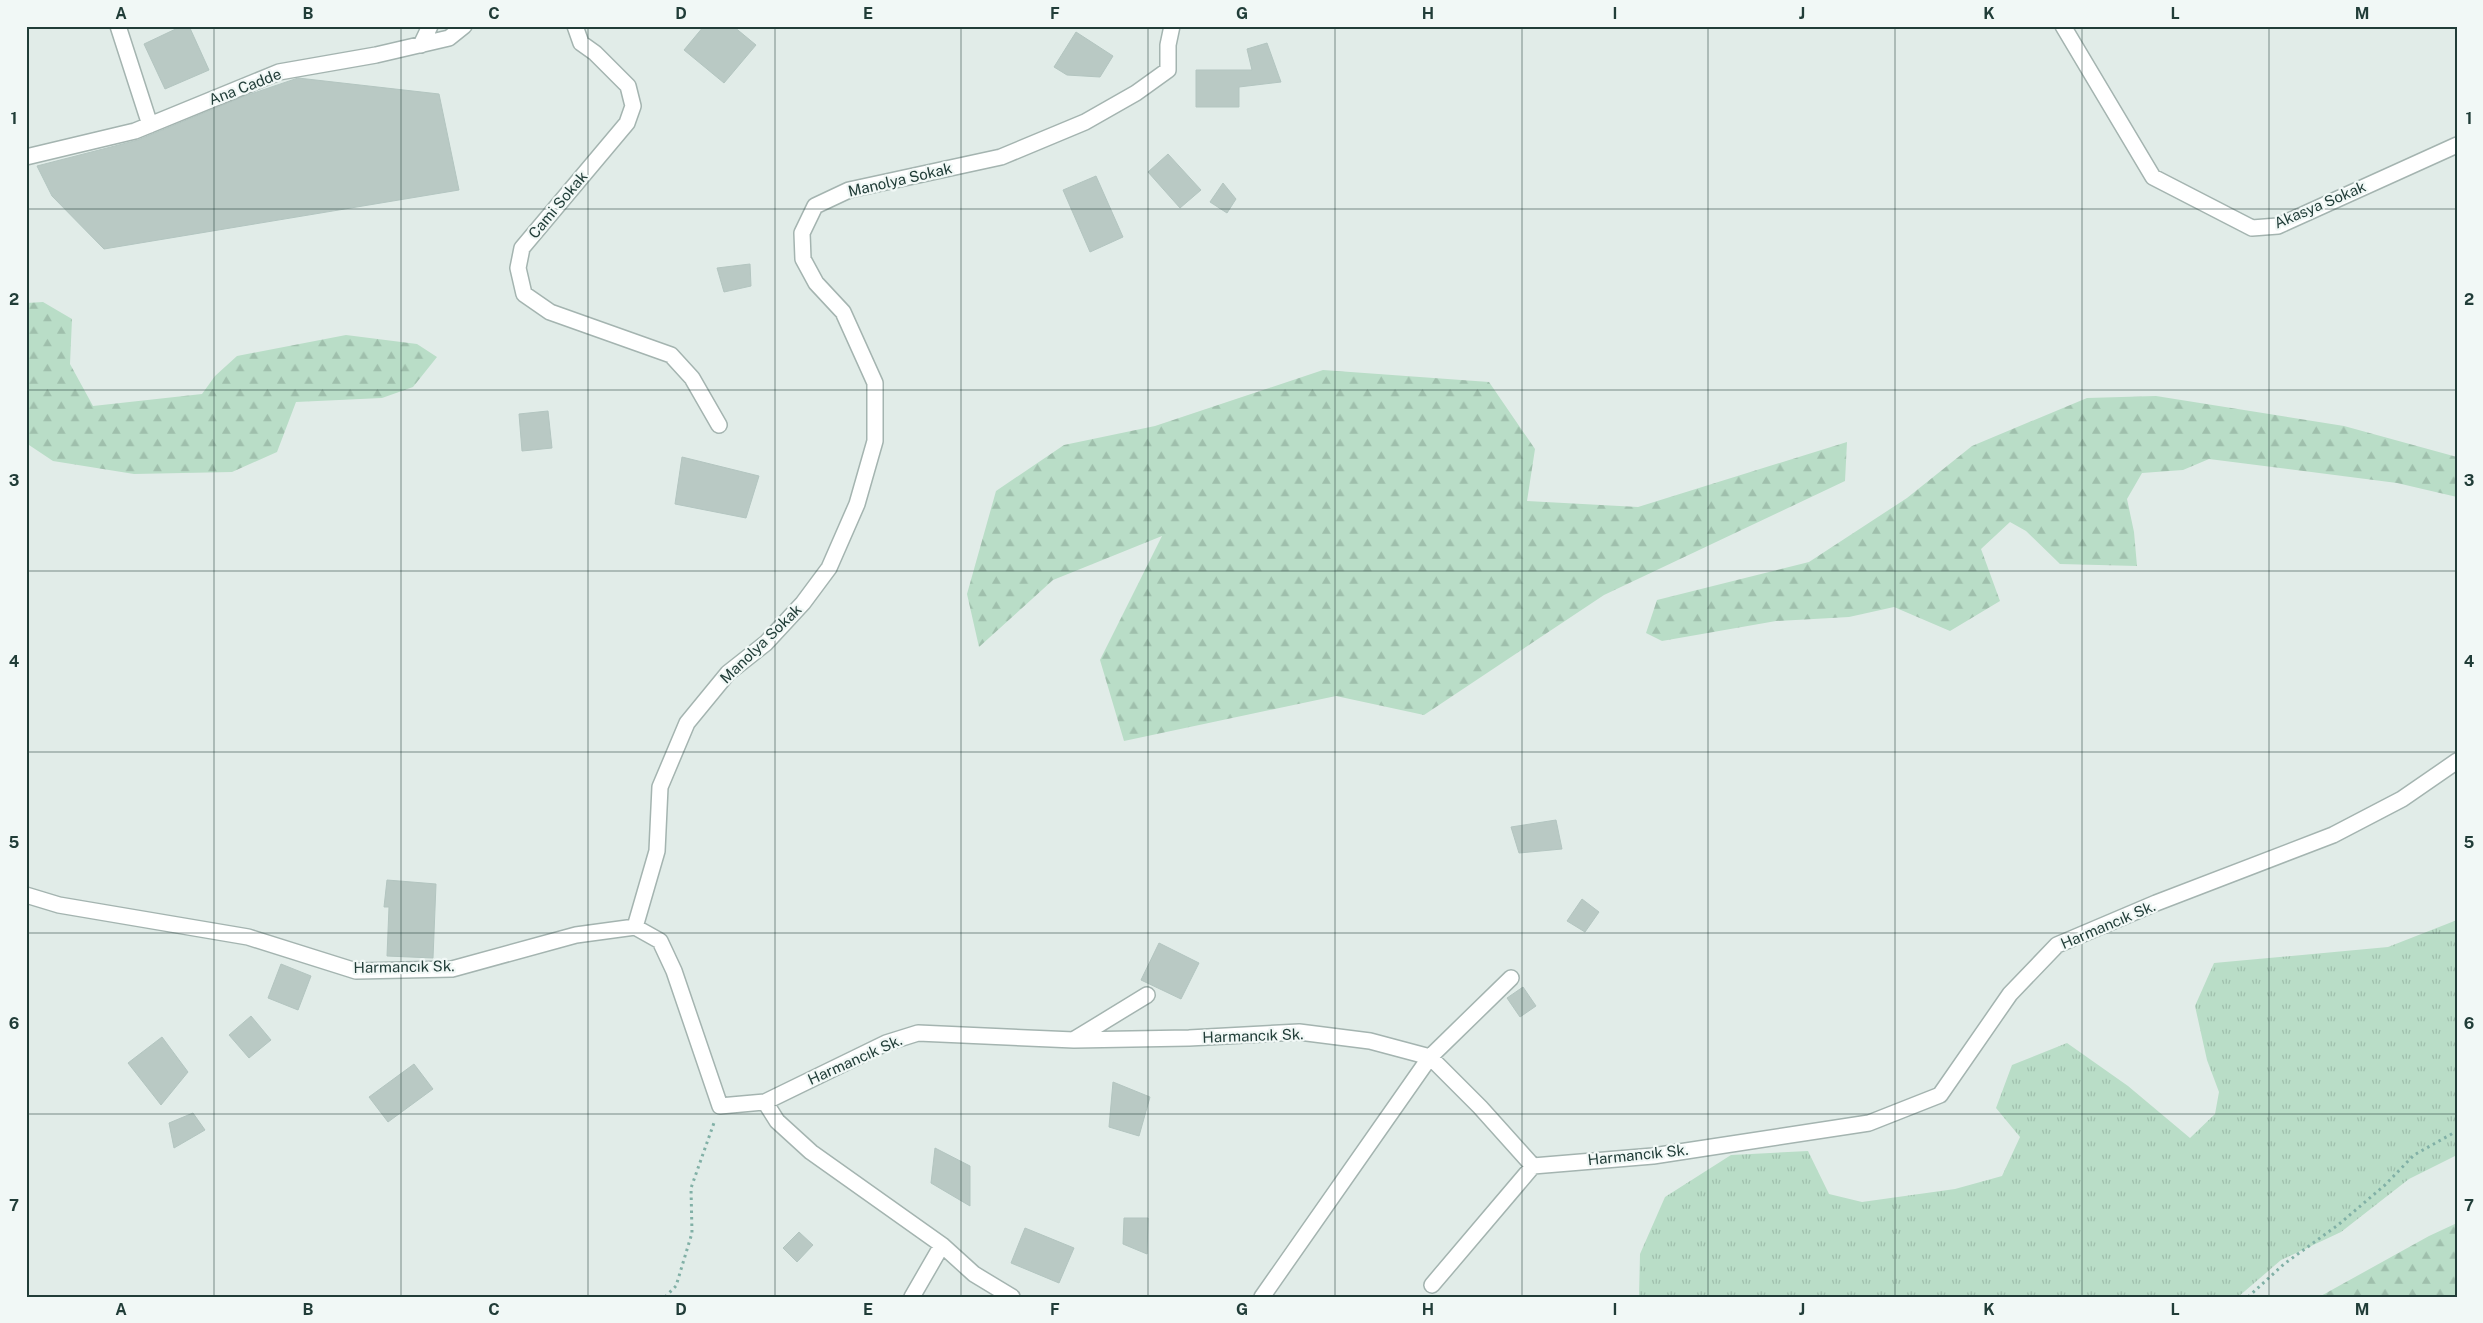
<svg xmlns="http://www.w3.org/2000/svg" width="2483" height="1323" font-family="'Public Sans',sans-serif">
<defs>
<pattern id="grass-tufts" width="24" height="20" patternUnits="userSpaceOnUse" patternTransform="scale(1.25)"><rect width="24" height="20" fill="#b9ddc7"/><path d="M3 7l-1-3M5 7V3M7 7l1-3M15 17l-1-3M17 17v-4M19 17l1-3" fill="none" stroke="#9fbfac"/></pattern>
<pattern id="forest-firs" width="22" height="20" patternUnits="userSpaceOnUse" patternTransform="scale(1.25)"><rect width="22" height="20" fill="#b9ddc7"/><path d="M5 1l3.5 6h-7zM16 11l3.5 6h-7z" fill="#9fbfac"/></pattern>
</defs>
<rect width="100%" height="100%" fill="#e1ece8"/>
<path fill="url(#grass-tufts)" d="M2457,920V1155L2409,1179L2341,1232L2281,1260L2238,1297H1639L1640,1254L1665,1197L1731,1155L1808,1151L1829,1194L1862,1202L1955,1189L2002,1176L2020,1137L1996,1108L2012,1065L2067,1043L2128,1086L2190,1138L2215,1114L2219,1092L2207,1060L2195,1006L2214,963L2388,947Z"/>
<path fill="url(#forest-firs)" d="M43,302L72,319L70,364L93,406L202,394L215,376L237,356L346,335L417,344L437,357L413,387L382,398L296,402L277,452L232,472L134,474L53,461L26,443V303Z
M1323,370L1489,382L1535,449L1527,501L1638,507L1847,442L1845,481L1604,595L1424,715L1336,696L1124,741L1100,660L1162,536L1053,580L979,647L967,594L996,491L1064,445L1155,426Z
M2156,396L2344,426L2457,457V497L2397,483L2209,459L2183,470L2142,473L2127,499L2134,532L2137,566L2060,564L2026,531L2010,522L1981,549L2000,601L1950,631L1894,607L1849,617L1776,621L1662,641L1646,633L1657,600L1809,562L1907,498L1972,446L2087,398Z
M2457,1223V1297H2319L2429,1236Z"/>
<path fill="#b9c9c4" stroke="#b3c5c0" d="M182,26H189L209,70L165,89L144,44Z
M704,26H733L756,45L724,83L684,50Z
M1076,32L1113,56L1100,77L1067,75L1054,67Z
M1267,43L1281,82L1239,87V107H1196V70H1252L1247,49Z
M298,78L439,94L459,190L104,249L52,196L37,166L138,140L245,96Z
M1168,154L1201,190L1180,208L1148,172Z
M1096,176L1123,237L1090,252L1063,190Z
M1223,183L1236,199L1227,213L1210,202Z
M750,264L751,286L724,292L717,268Z
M548,411L552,448L522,451L519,414Z
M682,457L759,476L746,518L675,504Z
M1556,820L1562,849L1519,853L1511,827Z
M387,880L436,884L433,958L387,956L389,907H384Z
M1582,899L1599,912L1585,932L1567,921Z
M1159,943L1199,963L1181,999L1141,980Z
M281,964L311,976L298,1010L268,998Z
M1523,987L1536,1006L1520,1017L1507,998Z
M251,1016L271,1040L249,1058L229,1035Z
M162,1037L188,1072L161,1105L128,1063Z
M414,1064L433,1089L388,1122L369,1097Z
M1113,1082L1150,1097L1139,1136L1109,1127Z
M193,1113L205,1130L174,1148L169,1123Z
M935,1148L970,1166V1206L931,1183Z
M1124,1218H1148L1147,1254L1123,1244Z
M1025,1228L1074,1248L1059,1283L1011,1263Z
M799,1232L813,1245L797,1262L783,1248Z"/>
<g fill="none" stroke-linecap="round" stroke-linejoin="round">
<g stroke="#a4b4b0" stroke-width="18">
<path id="minor" d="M118,26L150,125
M575,26L581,43L595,53L628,86L633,106L627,123L522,248L518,268L524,294L550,312L671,355L692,378L719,425
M2063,26L2153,177L2252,228L2278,226L2457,145
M421,45L430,26
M26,157L135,131L279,72L376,55L449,38L464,26
M26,895L59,905L248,937L356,971L452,969L576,935L635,927L660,941L674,971L720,1106L765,1102L886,1043L918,1033L1074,1040L1189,1038L1299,1032L1370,1041L1430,1057L1480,1107L1533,1166L1653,1156L1869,1123L1940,1095L2010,994L2057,945L2156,903L2333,835L2402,799L2457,761
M635,927L657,851L660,787L687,723L728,673L766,643L803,603L829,568L857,504L875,441V383L843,312L816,283L803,259L802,233L815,206L849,190L1001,157L1085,122L1136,93L1168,70V45L1172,26
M1075,1039L1147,995
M765,1102L777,1121L811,1152L942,1245L974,1274L1012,1297
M1432,1285L1533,1166
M912,1297L942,1245
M1262,1297L1430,1057L1511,978"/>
</g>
<path stroke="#81b0a6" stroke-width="3" stroke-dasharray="2.5 4" stroke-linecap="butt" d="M665,1297L676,1286L692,1233L691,1188L715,1120
M2248,1297L2284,1264L2338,1225L2385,1185L2414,1155L2457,1131"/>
<use href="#minor" stroke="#fff" stroke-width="15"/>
</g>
<path fill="none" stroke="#213d38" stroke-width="1" stroke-opacity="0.55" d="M214,26V1297M401,26V1297M588,26V1297M775,26V1297M961,26V1297M1148,26V1297M1335,26V1297M1522,26V1297M1708,26V1297M1895,26V1297M2082,26V1297M2269,26V1297M26,209H2457M26,390H2457M26,571H2457M26,752H2457M26,933H2457M26,1114H2457"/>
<g text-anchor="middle" stroke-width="4.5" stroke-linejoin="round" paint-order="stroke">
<g font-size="15" fill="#213d38" stroke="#f1f8f6">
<text transform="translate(245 87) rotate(-21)" y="5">Ana Cadde</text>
<text transform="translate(900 180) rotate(-13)" y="5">Manolya Sokak</text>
<text transform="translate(558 205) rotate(-50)" y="5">Cami Sokak</text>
<text transform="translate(2320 205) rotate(-23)" y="5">Akasya Sokak</text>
<text transform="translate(761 644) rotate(-44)" y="5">Manolya Sokak</text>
<text transform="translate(2108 925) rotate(-23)" y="5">Harmancık Sk.</text>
<text transform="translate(404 967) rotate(-1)" y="5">Harmancık Sk.</text>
<text transform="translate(1253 1036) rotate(-2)" y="5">Harmancık Sk.</text>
<text transform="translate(855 1060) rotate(-24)" y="5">Harmancık Sk.</text>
<text transform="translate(1638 1155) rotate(-6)" y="5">Harmancık Sk.</text>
</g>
</g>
<rect width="2483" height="1323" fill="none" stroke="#f1f8f6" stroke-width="55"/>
<rect x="28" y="28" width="2428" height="1268" fill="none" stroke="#213d38" stroke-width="2"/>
<g font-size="16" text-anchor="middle" font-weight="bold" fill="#213d38">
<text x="121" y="19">A</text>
<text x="308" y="19">B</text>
<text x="494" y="19">C</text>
<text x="681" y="19">D</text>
<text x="868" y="19">E</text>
<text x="1055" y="19">F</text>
<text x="1242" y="19">G</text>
<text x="1428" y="19">H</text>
<text x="1615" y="19">I</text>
<text x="1802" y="19">J</text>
<text x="1989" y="19">K</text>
<text x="2175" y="19">L</text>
<text x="2362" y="19">M</text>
<text x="14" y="124">1</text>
<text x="2469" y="124">1</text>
<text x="14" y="305">2</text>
<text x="2469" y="305">2</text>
<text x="14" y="486">3</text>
<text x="2469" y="486">3</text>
<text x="14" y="667">4</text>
<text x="2469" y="667">4</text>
<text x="14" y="848">5</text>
<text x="2469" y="848">5</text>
<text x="14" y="1029">6</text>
<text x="2469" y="1029">6</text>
<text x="14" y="1211">7</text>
<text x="2469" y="1211">7</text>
<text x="121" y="1315">A</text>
<text x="308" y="1315">B</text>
<text x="494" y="1315">C</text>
<text x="681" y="1315">D</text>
<text x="868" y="1315">E</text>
<text x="1055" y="1315">F</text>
<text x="1242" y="1315">G</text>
<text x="1428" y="1315">H</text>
<text x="1615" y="1315">I</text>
<text x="1802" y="1315">J</text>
<text x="1989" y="1315">K</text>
<text x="2175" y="1315">L</text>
<text x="2362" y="1315">M</text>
</g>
</svg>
